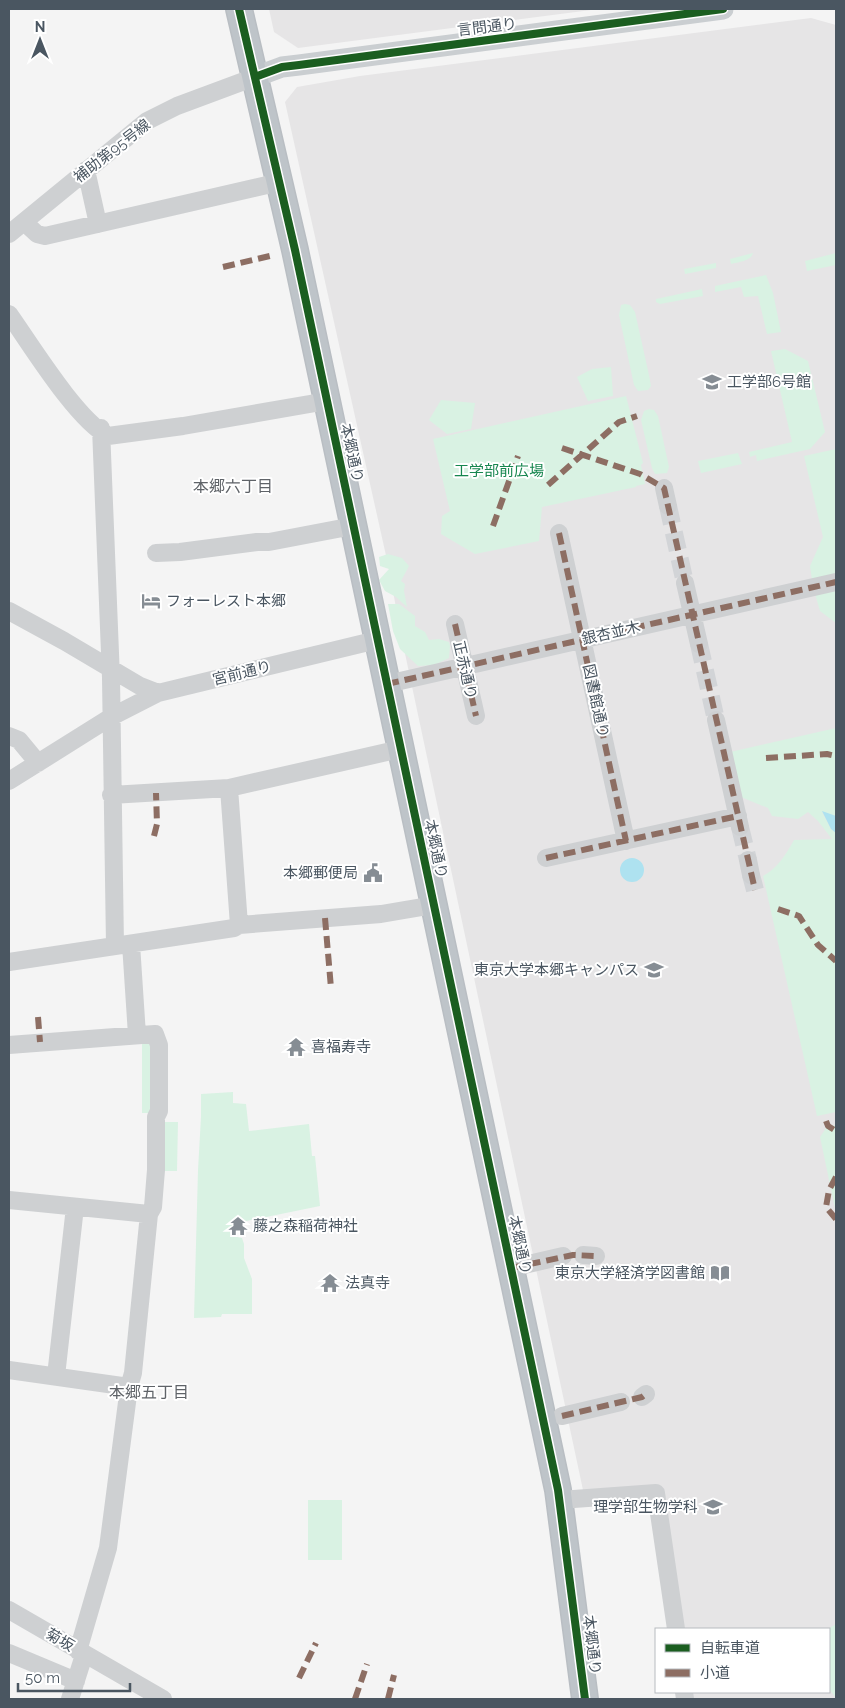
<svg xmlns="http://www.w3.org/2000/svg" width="845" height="1708" font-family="Raleway,'Noto Sans JP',sans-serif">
<rect width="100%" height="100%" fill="#f4f4f4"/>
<path fill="#e6e5e6" d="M269,9H599L298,48L274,32Z
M811,18L836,25V1699H693L691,1692H829V1629H682L659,1485L583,1490L400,630L389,569L285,102L297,87L360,76Z"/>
<path fill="#d9f2e3" d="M753,253C751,261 739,262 731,264L730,259Z
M836,253V265L807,271L805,261Z
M716,263V268L685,274L684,269Z
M766,275L773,293L781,332L767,334L758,296L744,297L741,287L715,292V286Z
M702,289L703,296L660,304L656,302V299Z
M625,304L630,305L635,312L649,375L651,386L648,390L638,391L634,385L619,315L621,305Z
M785,349L808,361L825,432L810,449L757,461L756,455L750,457L749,452L792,442L771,351Z
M611,367L613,396L588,401L577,377L592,369Z
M626,396L643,463L641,465L645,484L636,486V487L542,507L539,541L475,554L441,534L442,516L450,511L433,439Z
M441,400L475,403L471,429L447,434L429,420Z
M649,409L654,410L658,416L669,467L667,473L655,474L652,468L641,420L644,411Z
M836,449V623L820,611L813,587L810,566L823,537L804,456Z
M738,453L742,464L701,473L698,461Z
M388,554L402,558L409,566L401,581L405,584L404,591L407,607L396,597L385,591L379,580L389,569L380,566L379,557Z
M388,604H399L415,616V626L425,632L429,640L439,639L449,642L450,646L449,658L434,665L418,666L400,649L393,631Z
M836,728V816L822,812L831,829L836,833V1112L817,1116L763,876C778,868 786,854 794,840L832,839L818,821L808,812L798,819L772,816L768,808L736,795L726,753Z
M142,1040H147L155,1047L151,1113H142Z
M233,1092V1103L246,1104L249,1131L309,1124L312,1156H315L320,1206L232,1224V1236L242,1238L244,1244V1258L252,1279V1314H222L221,1317L194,1318L198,1170L201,1117V1094Z
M163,1122H178L177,1171H162Z
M836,1125V1213L820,1137L826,1128Z
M308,1500H342V1560H308Z
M836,1624V1698L829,1689L828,1629Z"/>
<path fill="#aee2f0" d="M822,811L836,816V833L831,829Z
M620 870a12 12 0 1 1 24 0a12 12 0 1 1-24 0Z"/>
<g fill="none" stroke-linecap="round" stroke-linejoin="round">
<path stroke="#d2d4d7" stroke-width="18" stroke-dasharray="18 9" stroke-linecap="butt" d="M668,506L685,583
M699,644L716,720
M740,827L748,860
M751,875L755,890"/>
<g stroke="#b9bec3" stroke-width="28">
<path id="highway" d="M239,9L295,250L558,1490L585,1699"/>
</g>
<path stroke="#ced0d2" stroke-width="18" d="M86,170L98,224
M24,222L37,234L45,236L280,182
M9,234L147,121L177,106L255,77
M9,314C31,345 76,419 108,436L183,426L327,401
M101,428L111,678L115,946
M664,488L668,506
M559,533L626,841
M156,553L180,552L257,542H269L353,526
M685,583L699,644
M9,611L64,641L140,686L158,693
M455,624L476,716
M387,684L836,582
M716,720L740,827
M9,736L19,740L38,763
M9,781L111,717L158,693L377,640
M229,788L239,925
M111,795L229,788L400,749
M546,858L738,816
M748,860L751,875
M131,944L137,1035
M9,962L234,928L239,925L381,914L434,905
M9,1045L155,1034L159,1045V1111L156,1117V1170L153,1207L149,1214L133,1373L129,1387L108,1548L78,1651
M9,1200L149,1214
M583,1255L596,1256
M511,1268L563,1256
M9,1370L129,1387
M56,1376L75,1207
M642,1397L646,1394
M562,1416L621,1402
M560,1500L656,1493L676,1629
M9,1610L163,1699
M9,1653L76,1681
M684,1692L685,1699
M70,1699L84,1655"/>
<path stroke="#caced1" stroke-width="21" d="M255,77L282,67L299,65L723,9"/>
<use href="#highway" stroke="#bec4c9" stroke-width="25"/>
<path stroke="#8d6e63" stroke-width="6" stroke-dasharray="12 6" stroke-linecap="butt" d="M223,267L274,255
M562,448L640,474L664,488L755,890
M548,485L619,422L637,416
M493,526L518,456
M559,533L626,841
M455,624L476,716
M387,684L836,582
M766,758L827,754L836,756
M154,836L157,824L156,793
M546,858L738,816
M778,909L799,916L818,945L836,961
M325,918L331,988
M38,1017L40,1042
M826,1121L828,1126L836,1131
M836,1177L829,1190L826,1207L836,1219
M511,1268L573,1255L596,1256
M562,1416L642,1397L646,1394
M299,1678L316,1643
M355,1699L367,1664
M388,1699L394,1675"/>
<g stroke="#fff" stroke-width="11">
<path id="cycleway" d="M239,9L295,250L558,1490L585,1699
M255,77L282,67L299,65L723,9"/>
</g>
<use href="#cycleway" stroke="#1b5e20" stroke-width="8"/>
</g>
<defs>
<g id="university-bare" transform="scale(1.5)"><path d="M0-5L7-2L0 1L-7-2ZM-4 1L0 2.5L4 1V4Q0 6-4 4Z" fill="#868d94" stroke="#fff" stroke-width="2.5" paint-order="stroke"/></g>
<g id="hotel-bare" transform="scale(1.5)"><path d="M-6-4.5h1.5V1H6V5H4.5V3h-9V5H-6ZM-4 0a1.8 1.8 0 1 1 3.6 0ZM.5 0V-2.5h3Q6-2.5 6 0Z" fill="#868d94" stroke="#fff" stroke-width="2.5" paint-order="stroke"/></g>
<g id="civic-bare" transform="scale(1.5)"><path d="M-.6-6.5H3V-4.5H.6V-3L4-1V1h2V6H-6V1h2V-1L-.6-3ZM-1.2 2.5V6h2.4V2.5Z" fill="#868d94" stroke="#fff" stroke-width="2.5" paint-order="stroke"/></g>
<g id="temple-bare" transform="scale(1.5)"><path d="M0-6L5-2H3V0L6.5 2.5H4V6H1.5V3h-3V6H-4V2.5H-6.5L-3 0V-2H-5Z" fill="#868d94" stroke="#fff" stroke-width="2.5" paint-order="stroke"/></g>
<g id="library-bare" transform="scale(1.5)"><path d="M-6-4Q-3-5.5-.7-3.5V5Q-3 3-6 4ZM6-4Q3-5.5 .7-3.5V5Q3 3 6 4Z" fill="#868d94" stroke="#fff" stroke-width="2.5" paint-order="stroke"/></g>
</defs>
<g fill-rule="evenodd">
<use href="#university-bare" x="712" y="382"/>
<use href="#hotel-bare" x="151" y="601"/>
<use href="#civic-bare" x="373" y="873"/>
<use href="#university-bare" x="654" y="970"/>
<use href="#temple-bare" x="296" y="1047"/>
<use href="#temple-bare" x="238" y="1226"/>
<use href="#library-bare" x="720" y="1273"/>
<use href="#temple-bare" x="330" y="1283"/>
<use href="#university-bare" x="713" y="1507"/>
</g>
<g text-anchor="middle" stroke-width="4" stroke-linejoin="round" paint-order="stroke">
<g font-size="15" fill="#4a5661" stroke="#fff">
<text transform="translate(487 27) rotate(-7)" y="5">言問通り</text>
<text transform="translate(112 151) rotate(-38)" y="5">補助第95号線</text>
<text transform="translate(352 453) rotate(78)" y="5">本郷通り</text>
<text transform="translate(611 633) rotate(-13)" y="5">銀杏並木</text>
<text transform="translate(465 670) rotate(77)" y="5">正赤通り</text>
<text transform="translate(242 673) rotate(-14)" y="5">宮前通り</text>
<text transform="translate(596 701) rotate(78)" y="5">図書館通り</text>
<text transform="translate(436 849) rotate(78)" y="5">本郷通り</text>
<text transform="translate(520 1245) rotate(78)" y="5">本郷通り</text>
<text transform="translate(60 1640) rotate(30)" y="5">菊坂</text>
<text transform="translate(592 1645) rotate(83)" y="5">本郷通り</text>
</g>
<g font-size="15" fill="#4a5661" stroke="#fff" text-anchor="start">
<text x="727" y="387">工学部6号館</text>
<text x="166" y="606">フォーレスト本郷</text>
<text x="358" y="878" text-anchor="end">本郷郵便局</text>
<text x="639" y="975" text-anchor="end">東京大学本郷キャンパス</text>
<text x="311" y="1052">喜福寿寺</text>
<text x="253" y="1231">藤之森稲荷神社</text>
<text x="705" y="1278" text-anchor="end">東京大学経済学図書館</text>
<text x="345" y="1288">法真寺</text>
<text x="698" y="1512" text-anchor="end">理学部生物学科</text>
</g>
<g font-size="15" fill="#17864f" stroke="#fff">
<text x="499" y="476">工学部前広場</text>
</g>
<g font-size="16" fill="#5f6368" stroke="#fff">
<text x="233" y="492">本郷六丁目</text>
<text x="149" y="1398">本郷五丁目</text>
</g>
</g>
<rect width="845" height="1708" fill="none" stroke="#4a5661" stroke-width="20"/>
<rect x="655" y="1628" width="175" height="65" fill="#ffffff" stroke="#b7bbc0"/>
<rect x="665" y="1644" width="25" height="8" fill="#1b5e20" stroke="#b7bbc0"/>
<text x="700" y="1653" font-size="15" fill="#4a5661">自転車道</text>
<rect x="665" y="1669" width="25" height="8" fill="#8d6e63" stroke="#b7bbc0"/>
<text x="700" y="1678" font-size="15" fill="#4a5661">小道</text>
<g transform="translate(40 40)" stroke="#ffffff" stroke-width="4" paint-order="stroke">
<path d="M0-4L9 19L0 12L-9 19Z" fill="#4a5661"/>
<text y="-8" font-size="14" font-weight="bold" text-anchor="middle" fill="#4a5661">N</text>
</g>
<path d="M18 1683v8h112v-8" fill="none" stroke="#4a5661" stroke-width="2.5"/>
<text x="25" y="1683" font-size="15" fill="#4a5661" stroke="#ffffff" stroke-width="4" paint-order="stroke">50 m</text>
</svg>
